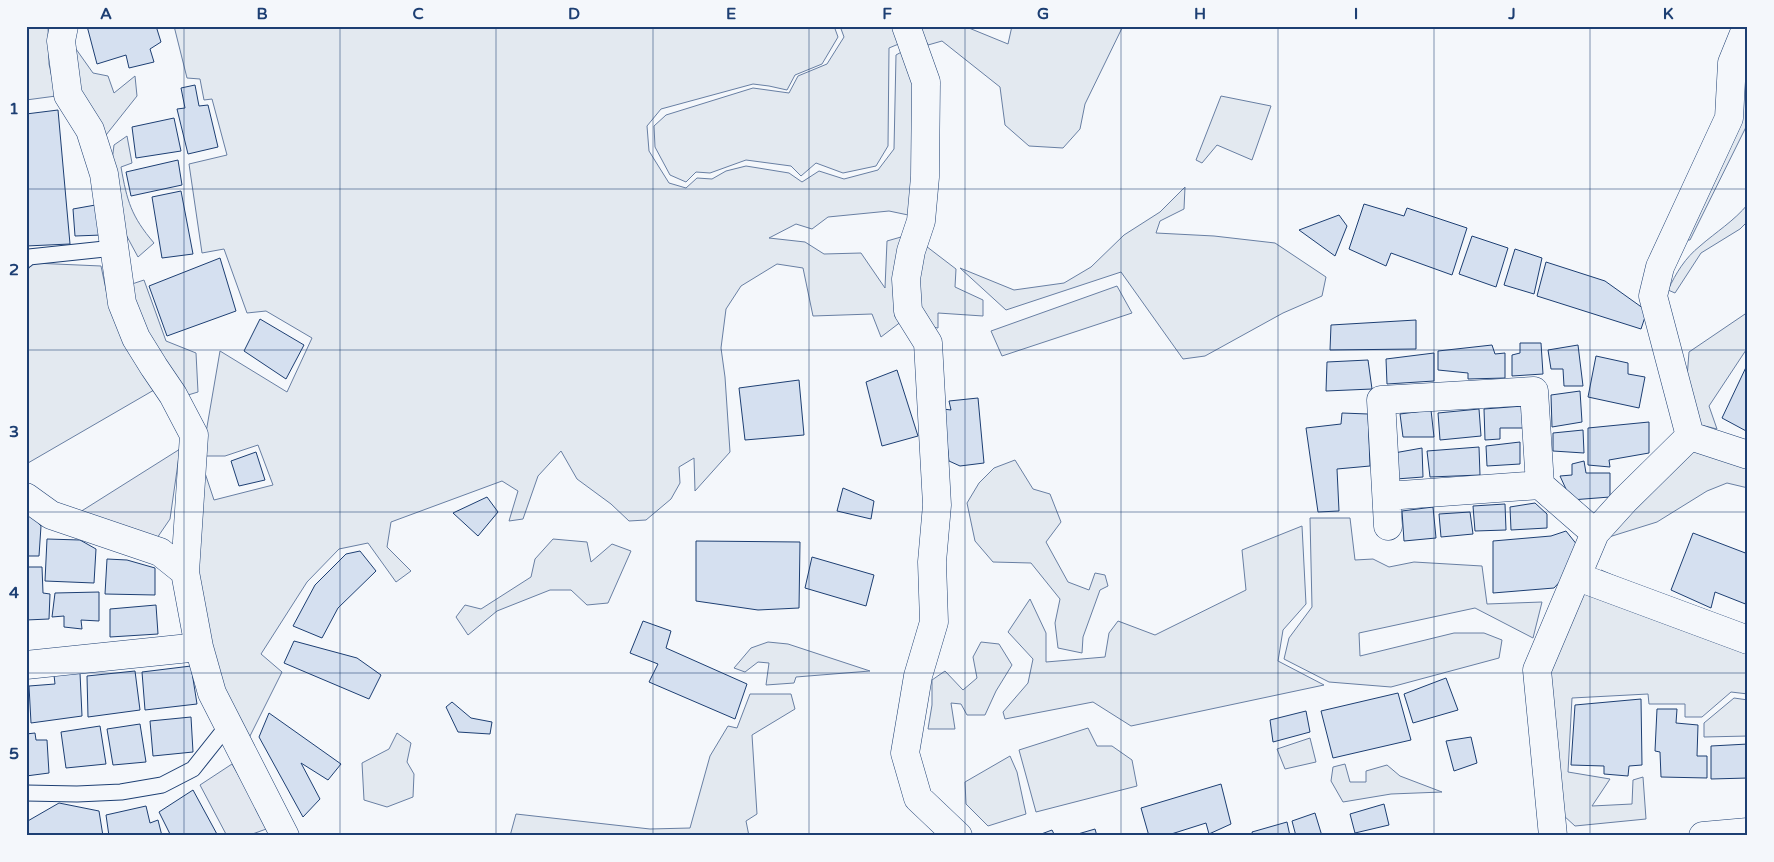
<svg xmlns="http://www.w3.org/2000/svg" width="1774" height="862" font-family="'Varela Round',sans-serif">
<rect width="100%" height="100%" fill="#f4f7fb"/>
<path fill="#e3e9f0" stroke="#687fa3" d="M26,26H48L49,64L56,96L26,100Z
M174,26H834L838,37L822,64L795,75L787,90L769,86L753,84L661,109L647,126L649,151L669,183L686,188L697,178L712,179L726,171L746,166L789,173L802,182L819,171L844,179L878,170L894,149L896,55L905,50L917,86L913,216L889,211L828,217L812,229L796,224L769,238L805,242L824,254L861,253L885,288L887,241L908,235L902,321L881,337L872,314L813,316L803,268L777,264L741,286L726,309L721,348L725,377L730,452L695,491L694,458L679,467L680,483L671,499L646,520L629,521L611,504L577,479L561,451L538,476L523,519L509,521L518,491L502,481L391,522L387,547L411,571L396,582L368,543L339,549L307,582L261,654L282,672L248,740L228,699L211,648L193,568L205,473L214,500L273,485L258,445L225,456H202L220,351L287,392L312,338L266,311L247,313L224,249L202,253L189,164L227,155L212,99L204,100L200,79L187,78Z
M840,26H897L901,43L889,48L888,146L876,166L843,173L816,163L801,176L791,166L746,160L710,173L696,172L686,182L670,175L655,147L654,126L666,115L753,88L789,93L798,76L827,64L844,37Z
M918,26H964L1008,44L1012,26H1123L1085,104L1080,129L1063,148L1029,146L1005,125L1000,87L942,41L928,45Z
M1748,26V123L1690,240H1683Z
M76,49L93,73L108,76L114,93L135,76L137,96L106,135L73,84L74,61Z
M1221,96L1271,106L1252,160L1217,145L1202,163L1196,160Z
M127,136L132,163L121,167C127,201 131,216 154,243L138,257L117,218L112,161L114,145Z
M1185,187L1184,209L1160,221L1156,233L1214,236L1275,243L1326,277L1322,296L1283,313L1205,356L1183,359L1121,272L1006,310L960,268L1014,290L1064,283L1091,267L1124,235L1160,212Z
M1748,204V221L1740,229L1701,253L1675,293L1668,290C1676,273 1685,258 1700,246C1716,232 1734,221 1748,204Z
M922,243L956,269L955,287L983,300V316L938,313V328L925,326L912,299Z
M33,263L101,266L108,299L154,390L28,463L26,460V272Z
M144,280L166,341L196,353L198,392L188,395L150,341L134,306L132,284Z
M1117,286L1132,313L1002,356L991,331Z
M1748,312V347L1709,406L1717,429L1701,425L1686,391L1689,352Z
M1692,447L1748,467V488L1727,483L1707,491L1657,522L1609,537Z
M1015,460L1033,489L1050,494L1061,522L1046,542L1068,582L1089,590L1095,573L1105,575L1108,586L1100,590L1083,637L1082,653L1058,648L1055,623L1060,599L1031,563L993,562L975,541L967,503L979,483L994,468Z
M1310,518H1350L1355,560L1373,559L1389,567L1414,562L1482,566L1487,604L1542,602L1533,638L1475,608L1359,633L1360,656L1454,633H1484L1502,640L1499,658L1391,687L1329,682L1284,659L1289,638L1312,607Z
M1302,526L1306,604L1283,630L1278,661L1324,685L1131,726L1093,702L1005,719L1003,712L1028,683L1033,659L1008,632L1030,599L1046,633V662L1105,657L1109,633L1118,621L1155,635L1246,590L1242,550Z
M553,539L587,542L591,562L612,544L631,551L608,603L587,605L571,590H550L497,611L468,635L456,617L465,605L481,609L531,577L535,559Z
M1601,570L1658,595L1748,628V694L1731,692L1702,717H1685V704H1649L1648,694L1572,698L1568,772L1610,779L1592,806L1632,804L1633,780L1643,777L1646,819L1575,826L1563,815L1547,672L1580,591Z
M768,642L788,644L870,671L796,677L794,683L766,685L769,663L758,662L745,672L734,668L751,648Z
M981,642L999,644L1012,665L996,691L985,715H967L961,704L951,703L955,729H928L932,705V680L945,671L963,690L977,678L973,657Z
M750,694H791L795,709L752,735L757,814L746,821L749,836H510L516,814L650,829L690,828L710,756L728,726L737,728Z
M1734,698L1748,700V736L1704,737V723Z
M1088,728L1097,746H1112L1132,760L1137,786L1036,812L1019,750Z
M397,733L411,743L407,762L414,774L413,797L387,807L364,800L362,763L389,749Z
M1310,738L1316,762L1285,769L1277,749Z
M1010,756L1017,772L1026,814L988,826L966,804L965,782Z
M1345,764L1350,782H1366V771L1387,765L1400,776L1442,792L1391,794L1343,802L1331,781L1333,767Z"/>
<path fill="#e3e8f0" stroke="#687fa3" d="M180,449L170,519L157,538L80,512Z
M232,764L269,828L247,836H227L200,785Z"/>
<path fill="#d5e0f0" stroke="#1d3f73" d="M87,26H156L161,42L150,49L154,62L129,68L126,55L97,64Z
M195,85L199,106L208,105L218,147L188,154L177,109L185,108L181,88Z
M58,110L70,244L26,246V114Z
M174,118L181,151L136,158L132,127Z
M178,160L182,185L131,196L126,172Z
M181,191L193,254L162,258L152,197Z
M101,204L102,235L75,236L73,209Z
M1364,204L1404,216L1407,208L1467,228L1452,275L1391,253L1386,266L1349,249Z
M1339,215L1347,226L1335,256L1299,230Z
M1472,236L1508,248L1496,287L1459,274Z
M1515,249L1542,258L1534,294L1504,285Z
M220,258L236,311L167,336L149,286Z
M1546,262L1605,281L1647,311L1641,329L1537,296Z
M260,319L304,345L286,379L244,351Z
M1416,320V349L1330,350L1331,325Z
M1520,343H1541L1543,374L1512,376V355L1520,353Z
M1492,345L1495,354L1505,353V378L1468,379V373L1438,370V351Z
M1578,345L1583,386H1564L1563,369H1551L1548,350Z
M1434,353V381L1387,384L1386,359Z
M1596,356L1628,363V374L1645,377L1639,408L1588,397Z
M1368,360L1372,389L1326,391L1327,362Z
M1748,363V432L1722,418Z
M897,370L918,436L882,446L866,382Z
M799,380L804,435L745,440L739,388Z
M1580,391L1582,422L1552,427L1551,395Z
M978,398L984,463L960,466L949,461L943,409L951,410L949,401Z
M1523,406L1524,428H1500V439L1485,440L1484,409Z
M1479,409L1481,436L1440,440L1438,413Z
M1431,410L1434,437H1403L1400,414Z
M1342,413L1368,414L1370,466L1337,469L1339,511L1318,512L1306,428L1341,424Z
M1649,422V453L1609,460L1610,467L1588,465V428Z
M1583,430L1584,453L1553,451V433Z
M1520,442V464L1487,466L1486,446Z
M1479,447L1480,475L1430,477L1427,451Z
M1422,448L1423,477L1396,479L1394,453Z
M256,452L265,480L239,486L231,461Z
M1584,461L1586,473H1610V497L1571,500L1560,476L1572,475V464Z
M843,488L874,501L871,519L837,511Z
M487,497L498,512L478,536L453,513Z
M1535,503L1547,514V528L1511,530L1510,507Z
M1505,504L1506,530L1475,531L1473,506Z
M1433,507L1436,538L1404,541L1402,511Z
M26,511L29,512L41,526L39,556H26Z
M1470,512L1473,534L1441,537L1439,514Z
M1566,531L1578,546L1566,575L1554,588L1493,593V541L1551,536Z
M1693,533L1748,554V605L1715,592L1711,608L1671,590Z
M47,539L80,540L96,549L94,583L45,581Z
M696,541L800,542L799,608L758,610L696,601Z
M360,551L376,571L338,608L322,638L293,626L315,585L346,554Z
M812,557L874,575L866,606L805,588Z
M107,559L127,560L155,568V595L105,594Z
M26,567H42L43,593L50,594L49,619L26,620Z
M99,592V621L81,620L82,629L64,627V616L52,617L55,593Z
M156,605L158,634L110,637V609Z
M643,621L671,631L666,648L747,684L735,719L649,682L658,664L630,653Z
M294,641L357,658L381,675L369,699L284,663Z
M191,666L197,704L145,710L142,672Z
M135,671L140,710L88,717L87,676Z
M80,673L82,716L31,723L29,686L55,684L54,675Z
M1446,678L1458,710L1413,723L1404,694Z
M1398,693L1411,740L1333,758L1321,711Z
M1641,699L1642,765L1629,766L1628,776L1604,774V766L1571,765L1575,705Z
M452,702L471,718L492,722L490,734L458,732L446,707Z
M1657,709H1677L1676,723L1698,725L1697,756H1707V778L1661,777L1660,752L1655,751Z
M1306,711L1310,732L1273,742L1270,720Z
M269,713L341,764L328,780L301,763L320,799L303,817L259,737Z
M191,717L193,752L153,756L150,721Z
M140,724L146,762L113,765L107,729Z
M100,726L106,764L66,768L61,732Z
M35,733L36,740H47L49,773L26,776V734Z
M1471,737L1477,763L1454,771L1446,741Z
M1748,744V778L1711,779V746Z
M1221,784L1231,824L1209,834L1206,823L1165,836H1149L1141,808Z
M193,790L218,836H171L159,812Z
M59,803L99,811L103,836H26V822Z
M1384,804L1389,825L1355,833L1350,814Z
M146,806L150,823L158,820L162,836H109L106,815Z
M1315,813L1322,836H1296L1292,821Z
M1287,822L1290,836H1253L1252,832Z
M1095,829L1097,836H1071Z
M1052,830L1055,836H1036Z"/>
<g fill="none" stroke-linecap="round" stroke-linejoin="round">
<g stroke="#1d3f73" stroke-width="17">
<path id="lane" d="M26,260L29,257L114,248
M26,793L77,794L121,792L162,785L193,769L228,725"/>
</g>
<g stroke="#1d3f73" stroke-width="29">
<path id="street" d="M64,26L61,41L68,95L90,130L104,174L122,303L136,338L154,367L173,395L194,435L185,572L199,647L212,693L285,836
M906,26L926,82L925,177L921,221L911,251L906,279L908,311L928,343L937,505L932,562L934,622L918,676L905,753L918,798L958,836
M1690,436L1748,455
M1387,496L1540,485L1595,533
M26,497L51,515L160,552L185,572
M1388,526L1381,400L1534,391L1540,485
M1578,577L1748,640
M26,665L199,647
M1553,836L1537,670L1595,533L1624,501L1690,436L1653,296L1660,267L1729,118L1732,63L1747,26
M1703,836L1748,832"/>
</g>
<use href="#lane" stroke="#f4f7fb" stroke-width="15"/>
<use href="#street" stroke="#f4f7fb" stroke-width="28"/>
</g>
<path fill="none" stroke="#1d3f73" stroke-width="1" stroke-opacity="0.55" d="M184,26V836M340,26V836M496,26V836M653,26V836M809,26V836M965,26V836M1121,26V836M1278,26V836M1434,26V836M1590,26V836M26,189H1748M26,350H1748M26,512H1748M26,673H1748"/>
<rect width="1774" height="862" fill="none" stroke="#f4f7fb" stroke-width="55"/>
<rect x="28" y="28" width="1718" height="806" fill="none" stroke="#1d3f73" stroke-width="2"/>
<g font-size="16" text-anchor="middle" font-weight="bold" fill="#1d3f73">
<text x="106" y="19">A</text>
<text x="262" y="19">B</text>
<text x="418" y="19">C</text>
<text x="574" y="19">D</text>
<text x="731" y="19">E</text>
<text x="887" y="19">F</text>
<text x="1043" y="19">G</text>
<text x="1200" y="19">H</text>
<text x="1356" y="19">I</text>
<text x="1512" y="19">J</text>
<text x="1668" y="19">K</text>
<text x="14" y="114">1</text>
<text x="14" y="275">2</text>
<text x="14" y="437">3</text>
<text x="14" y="598">4</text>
<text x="14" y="759">5</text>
</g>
</svg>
